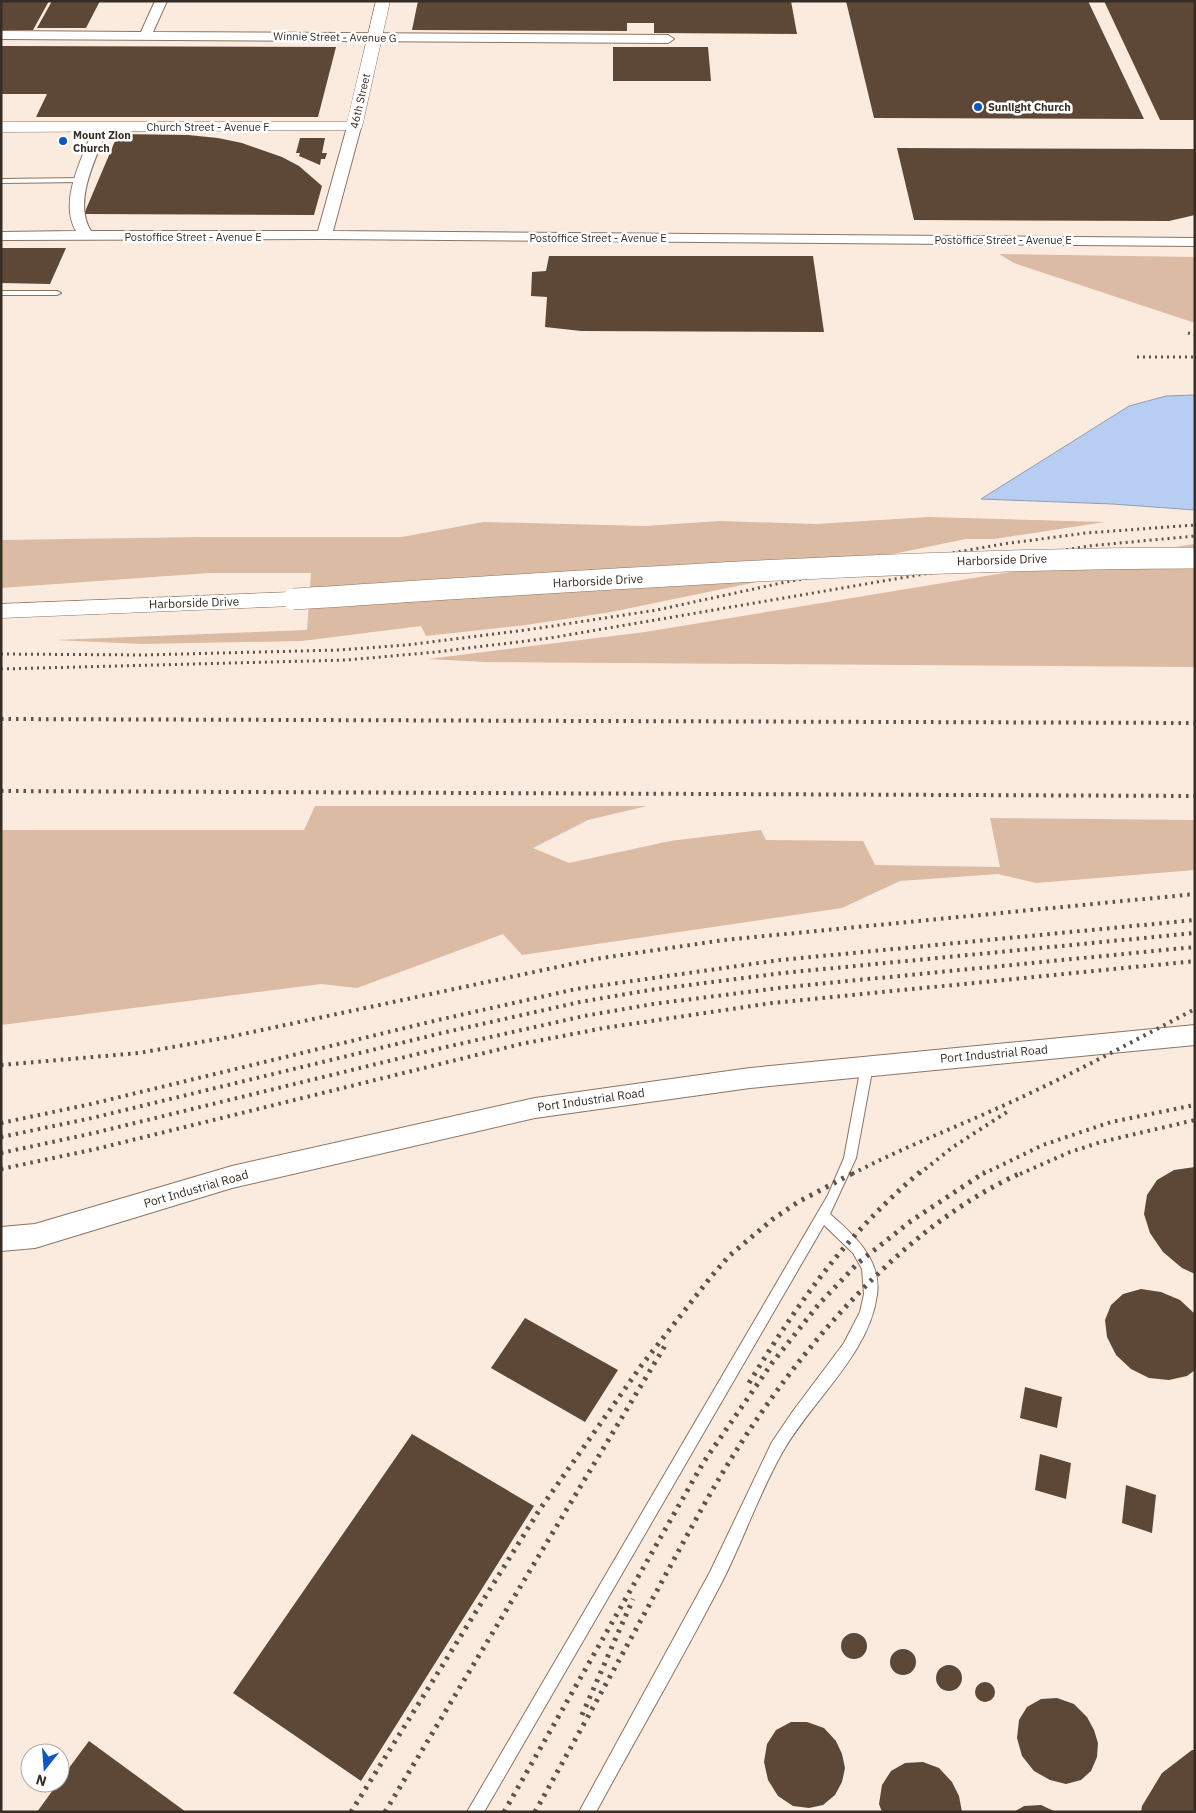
<svg xmlns="http://www.w3.org/2000/svg" width="1196" height="1813" font-family="'IBM Plex Sans',sans-serif">
<rect width="100%" height="100%" fill="#fbebdf"/>
<path fill="#dbbba3" d="M999,254L1195,257V323L1014,263Z
M928,517L1105,522L994,539H966L611,612L526,625L426,636L421,626L302,641L142,644L55,640L307,630L311,573H209L1,588V540L201,537H402L483,522L645,526L720,521L816,524Z
M1195,544V667L485,662L428,659L645,632L1010,572Z
M315,806H647L588,820L533,848L569,863L670,841L761,830L766,840L863,841L875,865L1000,867L990,818L1195,820V870L1036,883L998,874L900,881L842,908L522,955L503,934L357,988L321,984L1,1025V830H304Z"/>
<path fill="#b7cdf1" stroke="#919db4" d="M1195,395V510L1112,504L981,499L1129,406L1166,396Z"/>
<path fill="#5d4837" d="M1,1H49L33,30H1Z
M52,1H100L86,28H37Z
M418,1H791L797,34L654,33V23H627V31L412,30Z
M846,1H1088L1144,119L874,118Z
M1104,1H1195V120H1160Z
M1,46L336,47L318,117H36L47,94H1Z
M613,47H708L711,81H613Z
M118,134L188,135L218,138L242,143L282,157L299,166L322,186L314,215L84,214Z
M300,138H325L322,153H327L325,159H321L320,165L299,156L300,153H296Z
M897,148L1195,149V215L1169,221L914,220Z
M1,248H66L50,284L1,283Z
M549,256H813L824,332L581,331L545,327L547,297L531,296L532,272L546,271Z
M1195,1167V1274L1182,1268L1163,1252L1150,1233L1144,1214L1147,1195L1157,1180L1174,1170Z
M1141,1289L1161,1292L1180,1300L1195,1314V1370L1187,1376L1169,1380L1149,1378L1131,1369L1116,1355L1107,1337L1105,1320L1111,1305L1123,1294Z
M525,1318L618,1370L585,1422L491,1368Z
M1025,1387L1062,1397L1057,1428L1020,1418Z
M412,1434L534,1506L361,1781L233,1693Z
M1040,1454L1071,1463L1066,1499L1035,1490Z
M1126,1485L1156,1495L1152,1533L1122,1523Z
M841 1646a13 13 0 1 1 26 0a13 13 0 1 1-26 0Z
M890 1662a13 13 0 1 1 26 0a13 13 0 1 1-26 0Z
M936 1678a13 13 0 1 1 26 0a13 13 0 1 1-26 0Z
M975 1692a10 10 0 1 1 20 0a10 10 0 1 1-20 0Z
M1057,1698L1074,1704L1087,1717L1094,1730L1098,1743L1097,1757L1091,1771L1081,1780L1066,1784L1050,1780L1034,1771L1022,1756L1017,1738L1019,1720L1027,1707L1041,1699Z
M791,1722H807L824,1728L836,1741L842,1754L845,1768L842,1782L835,1795L823,1805L809,1808L793,1806L778,1796L768,1780L764,1762L767,1744L776,1730Z
M89,1741L186,1812H37L58,1783H60V1780Z
M1192,1750H1195V1812H1141L1142,1806L1162,1773Z
M923,1762L939,1768L952,1782L959,1796L962,1812H882L879,1804L882,1785L891,1771L905,1763Z
M1041,1805L1056,1812H1014L1024,1806Z"/>
<g fill="none" stroke-linecap="round" stroke-linejoin="round">
<g stroke="#8b7462" stroke-width="2">
<path id="lane" d="M1,179L83,178L86,180L83,182L1,183Z
M1,291H57L61,293L57,295H1Z
M867,1061L871,1062L873,1066L856,1158L830,1214C854,1235 882,1260 877,1295C869,1355 811,1401 782,1453C760,1492 745,1535 725,1576C684,1656 639,1733 596,1812H579L710,1572L772,1442L793,1411L844,1343L860,1312L864,1294L862,1269L853,1253L824,1225L484,1812H467L828,1195L844,1158L861,1066L863,1062Z"/>
</g>
<g stroke="#8b7462" stroke-width="2">
<path id="street" d="M155,1H167L153,32L668,35L674,39L668,43L1,39V31L141,32Z
M101,123L108,127C97,157 72,201 91,231H318L347,127L354,123L361,127L333,231L1195,238V246L324,239L1,240V232L76,231C58,201 83,157 94,127Z
M1195,1025V1045L750,1088L535,1118L232,1188L35,1248L1,1251V1227L35,1224L232,1166L535,1098L750,1068Z"/>
</g>
<g stroke="#8b7462" stroke-width="1">
<path id="secondary" d="M376,1H390L362,127L360,130L1,132V122H347Z"/>
</g>
<g stroke="#8b7462" stroke-width="1">
<path id="primary" d="M293,592L301,594L305,599L301,604L293,606L1,618V604Z"/>
</g>
<use href="#lane" fill="#fff" fill-rule="evenodd"/>
<use href="#street" fill="#fff" fill-rule="evenodd"/>
<use href="#secondary" fill="#fff" fill-rule="evenodd"/>
<use href="#primary" fill="#fff" fill-rule="evenodd"/>
<path stroke="#5f544b" stroke-width="3" stroke-dasharray="2 4" stroke-linecap="butt" d="M1188,333L1195,335
M1137,357H1195
M1,654L143,655L339,650L406,645L533,629L657,610L786,582L1003,544L1086,533L1195,525
M1,669L347,660L436,652L550,638L1088,546L1195,536"/>
<path stroke="#5f544b" stroke-width="4" stroke-dasharray="2.5 5" stroke-linecap="butt" d="M1,719L1195,723
M1,791L1195,796
M1,1065L139,1053L229,1037L595,959L724,940L1195,894
M1,1123L91,1104L438,1020L576,989L780,960L1195,920
M1,1137L92,1118L442,1033L580,1002L650,990L783,973L1195,933
M1,1153L94,1133L446,1047L584,1016L653,1004L787,987L1195,947
M1,1169L96,1149L521,1044L604,1028L772,1003L1195,961
M852,1174C900,1149 949,1130 998,1108C1065,1078 1130,1043 1195,1009
M919,1174L953,1147L1010,1110
M983,1174L1043,1145L1111,1122L1195,1105
M1020,1174L1070,1152L1101,1142L1195,1120"/>
<path stroke="#5f544b" stroke-width="5" stroke-dasharray="3 6" stroke-linecap="butt" d="M749,1383C800,1300 845,1236 920,1172
M582,1715L633,1599
M351,1812L540,1509L641,1366L710,1278L729,1256L773,1219L798,1202L855,1172
M385,1812L666,1344
M504,1812L703,1463L772,1363L819,1304L858,1263L911,1221L985,1172
M535,1812C575,1740 615,1668 654,1596C676,1556 697,1516 720,1477C789,1361 897,1228 1023,1172"/>
<g stroke="#8b7462" stroke-width="22" stroke-linecap="butt">
<path id="primary-bridge" d="M293,599C594,580 894,559 1195,558"/>
</g>
<use href="#primary-bridge" stroke="#fff" stroke-width="21"/>
</g>
<g fill="#0c57c1" stroke="#fff" stroke-width="2">
<circle cx="978" cy="107" r="5"/>
<circle cx="63" cy="141" r="5"/>
</g>
<g text-anchor="middle" stroke-width="5" stroke-linejoin="round" paint-order="stroke">
<g font-size="11" fill="#372d25" stroke="#fff">
<text transform="translate(335 37) rotate(1)" y="4">Winnie Street - Avenue G</text>
<text transform="translate(360 101) rotate(-77)" y="4">46th Street</text>
<text x="208" y="131">Church Street - Avenue F</text>
<text x="193" y="241">Postoffice Street - Avenue E</text>
<text x="598" y="242">Postoffice Street - Avenue E</text>
<text x="1003" y="244">Postoffice Street - Avenue E</text>
</g>
<g font-size="11" font-weight="bold" fill="#372d25" stroke="#fff" text-anchor="start">
<text x="988" y="111">Sunlight Church</text>
<text x="73" y="139">Mount Zion<tspan x="73" dy="13">Church</tspan></text>
</g>
<g font-size="12" fill="#372d25" stroke="#fff">
<text transform="translate(1002 560) rotate(-2)" y="4">Harborside Drive</text>
<text transform="translate(598 581) rotate(-3)" y="4">Harborside Drive</text>
<text transform="translate(194 603) rotate(-2)" y="4">Harborside Drive</text>
<text transform="translate(994 1054) rotate(-5)" y="4">Port Industrial Road</text>
<text transform="translate(591 1100) rotate(-8)" y="4">Port Industrial Road</text>
<text transform="translate(196 1189) rotate(-16)" y="4">Port Industrial Road</text>
</g>
</g>
<rect width="1196" height="1813" fill="none" stroke="#372d25" stroke-width="5"/>
<g transform="translate(45 1768) rotate(197)"><circle r="24" fill="#ffffff" stroke="#afaba8"/>
<path d="M0-4L9 19L0 12L-9 19Z" fill="#0c57c1"/>
<text y="-8" font-size="14" font-weight="bold" text-anchor="middle" fill="#372d25">N</text>
</g>
</svg>
